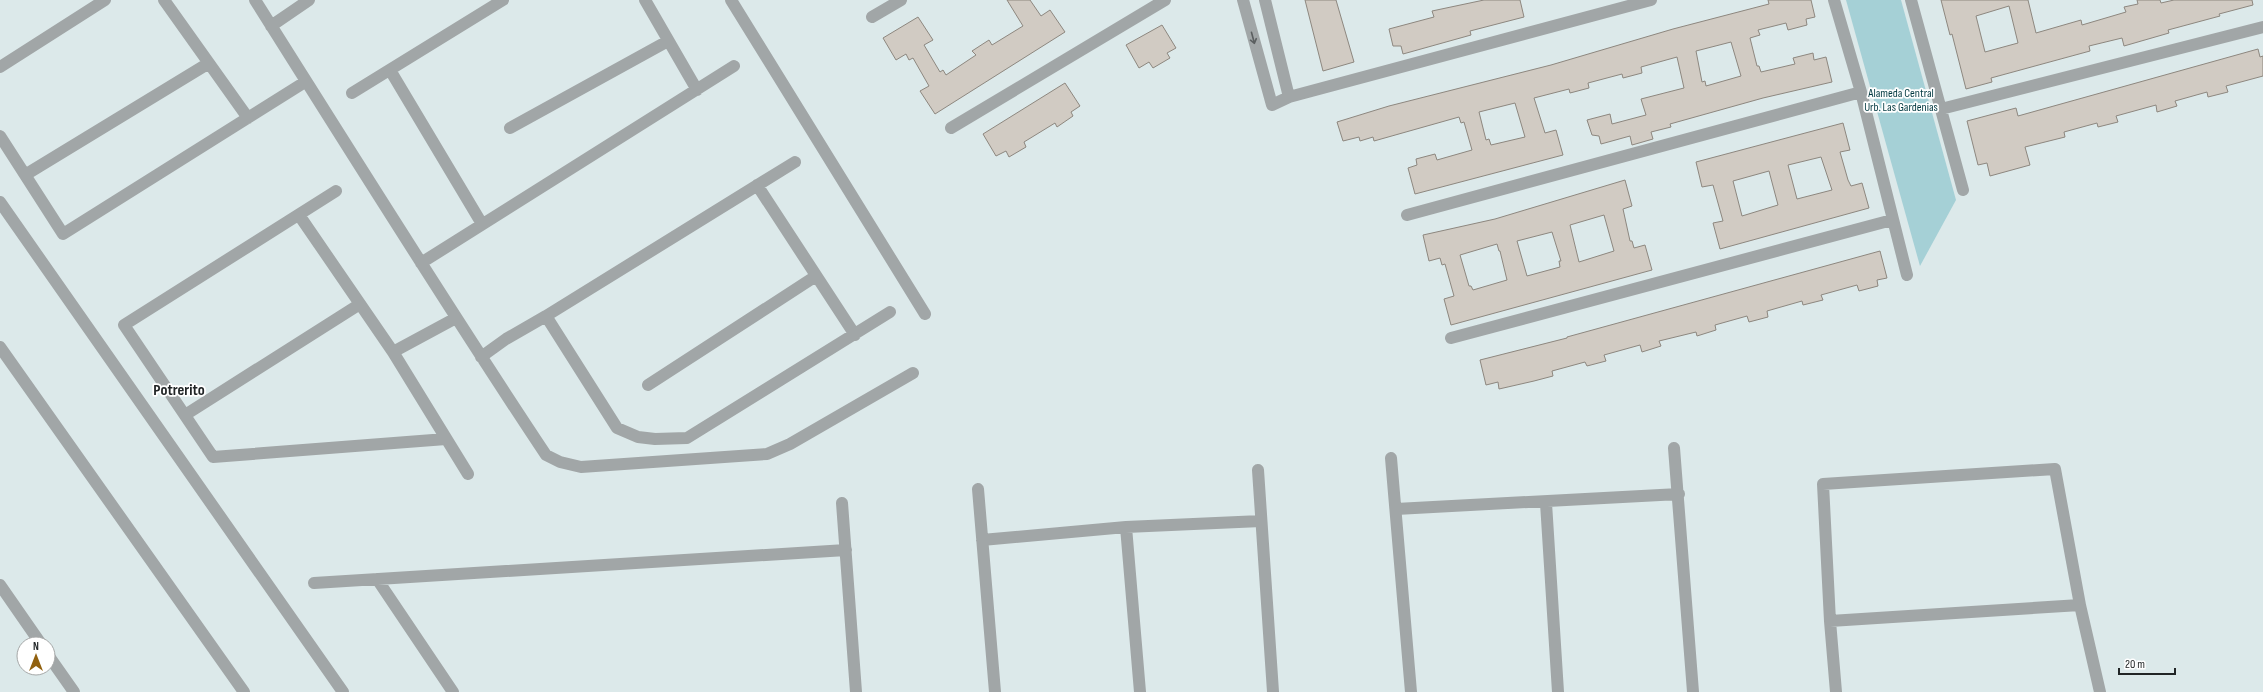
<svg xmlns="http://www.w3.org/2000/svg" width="2263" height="692" font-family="'Sofia Sans Condensed',sans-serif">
<rect width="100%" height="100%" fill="#dce9ea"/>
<path fill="#a5d0d6" d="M1846,0H1901L1956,200L1920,266Z"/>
<path fill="#d1cbc3" stroke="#8d877f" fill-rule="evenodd" d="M1007,0H1030L1041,16L1050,10L1065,32L935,114L920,91L929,86L913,58L909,60L906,54L896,60L883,38L918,17L933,40L924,45L940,72L943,70L946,75L976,55L972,51L989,40L992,45L1023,26Z
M1305,0H1336L1354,62L1323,71Z
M1484,0H1520L1524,17L1470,31L1471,35L1403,54L1401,46H1393L1389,29L1434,17L1432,11Z
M1768,0H1811L1815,17L1806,19L1807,25L1788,30L1786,23L1758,30L1760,35L1750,38L1757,66H1759L1761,72L1795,64L1793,58L1813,53L1814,60L1826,57L1832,82L1763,98L1670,124L1671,127L1651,132L1653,139L1632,145L1630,136L1601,144L1599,136L1592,135L1587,120L1610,114L1612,124L1646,115L1641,99L1684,88L1677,57L1641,67L1642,73L1623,78L1622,74L1588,83L1589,88L1570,93L1569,89L1534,98L1545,133L1556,130L1563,155L1415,194L1408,168L1417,165L1416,159L1435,154L1437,160L1472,150L1464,122L1461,123L1459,117L1374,141L1373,137L1360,141L1359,137L1343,141L1337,122L1389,106L1551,65L1673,29L1769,4ZM1731,42L1741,76L1706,86L1705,81L1702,82L1696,51ZM1515,103L1525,137L1491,145L1489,139L1486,140L1479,112Z
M1941,0H2028L2036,33L2081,20L2082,25L2126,12L2124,7L2138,4L2137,0H2160L2161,3L2174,0H2252L2253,5L2219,14L2220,16L2168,30L2169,33L2124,46L2122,38L2089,46L2090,51L1991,78L1992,82L1966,89L1952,34L1950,35ZM2009,6L2018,43L1985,52L1976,16Z
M1162,25L1176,48L1167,53L1170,58L1153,68L1149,62L1139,68L1126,45Z
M2258,49L2260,57L2263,56V76L2226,86L2228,92L2208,97L2207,92L2175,101L2177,106L2157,112L2156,105L2116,116L2118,122L2098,127L2097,123L2064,132L2065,137L2025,147L2030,165L1990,176L1987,163L1978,165L1967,121L2016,108L2018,116Z
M1065,83L1080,106L1071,112L1073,116L1057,127L1055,123L1024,142L1026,147L1009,157L1006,151L996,156L983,134Z
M1843,123L1850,150L1840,152L1848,180L1851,186L1862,183L1869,208L1720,249L1713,223L1723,221L1713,185L1702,187L1696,162ZM1821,157L1832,190L1797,199L1788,165ZM1769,171L1778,205L1742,216L1733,181Z
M1625,180L1632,206L1623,209L1630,241H1632L1634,248L1645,245L1652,270L1451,325L1444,299L1454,296L1445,264L1442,265L1440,258L1429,261L1423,235L1495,219ZM1604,215L1614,251L1579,262L1570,225ZM1552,232L1561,261H1559L1560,267L1527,276L1517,241ZM1497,244L1499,251H1500L1507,280L1473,290L1471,286H1469L1460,255Z
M1880,251L1887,278L1877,280L1878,286L1859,291L1857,285L1821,295L1823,300L1803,305L1802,301L1767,311L1768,317L1749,322L1747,316L1715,325L1716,330L1697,336L1696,332L1659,341L1661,346L1642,352L1640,345L1604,355L1606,361L1587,366L1585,362L1552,371L1553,376L1534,381L1499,389L1498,382L1486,385L1480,360L1567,338V337Z"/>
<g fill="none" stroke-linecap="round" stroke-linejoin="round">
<path stroke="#a1a6a7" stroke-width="12" d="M164,0L248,118
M255,0C351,152 446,305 546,455L560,462L581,467L767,454L790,444L913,373
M645,0L697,90
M731,0L925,314
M1243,0L1272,105L1289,97L1651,0
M1265,0L1289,97
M1834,0L1861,92L1907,275
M1911,0L1963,190
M872,17L901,0
M271,26L309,0
M0,67L105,0
M390,70L482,224
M352,93L503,0
M1941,109L2263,27
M510,128L668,41
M951,128L1165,0
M0,136L63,234L305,82
M25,175L209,63
M757,185L855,335
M336,191L124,325L213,457L446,439
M0,202L343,692
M299,215L393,352L468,474
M1407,215L1861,92
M421,263L734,66
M546,316L617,428L638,437L655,439L687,438L890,312
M1451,338L1892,220
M0,347L244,692
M393,352L456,318
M481,357L506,339L546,316L795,162
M648,385L816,276
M185,415L360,304
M1674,448L1693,692
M1391,458L1411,692
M1258,470L1273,692
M978,489L995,692
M842,503L856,692
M1546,503L1558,692
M1396,509L1679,494
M1126,527L1140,692
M982,540L1126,527L1261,521
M377,579L453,692
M314,583L846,550
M0,585L41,644
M1830,621L2080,605
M48,655L74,692
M1836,692L1830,621L1823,484L2055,469L2080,605L2100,692"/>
</g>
<defs><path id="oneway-shaft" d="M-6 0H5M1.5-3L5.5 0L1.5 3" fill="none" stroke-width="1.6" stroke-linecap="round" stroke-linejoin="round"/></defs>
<use stroke="#5b5f60" href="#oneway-shaft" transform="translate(1253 38) rotate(75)"/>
<g text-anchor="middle" stroke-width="3.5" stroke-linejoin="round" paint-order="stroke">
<g font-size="12" fill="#023940" stroke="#fff">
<text x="1901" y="97">Alameda Central<tspan x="1901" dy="14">Urb. Las Gardenias</tspan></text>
</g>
<g font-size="16" font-weight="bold" fill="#212526" stroke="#fff">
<text x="179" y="395">Potrerito</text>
</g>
</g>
<g transform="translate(36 656)"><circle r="19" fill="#ffffff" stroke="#a6a8a8"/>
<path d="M0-3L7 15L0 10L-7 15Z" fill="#91610f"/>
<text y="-6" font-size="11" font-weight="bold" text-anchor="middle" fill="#212526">N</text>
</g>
<path d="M2119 668v6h56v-6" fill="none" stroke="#212526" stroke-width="2"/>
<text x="2125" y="668" font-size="12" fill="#212526" stroke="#ffffff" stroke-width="3" paint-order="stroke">20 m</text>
</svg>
